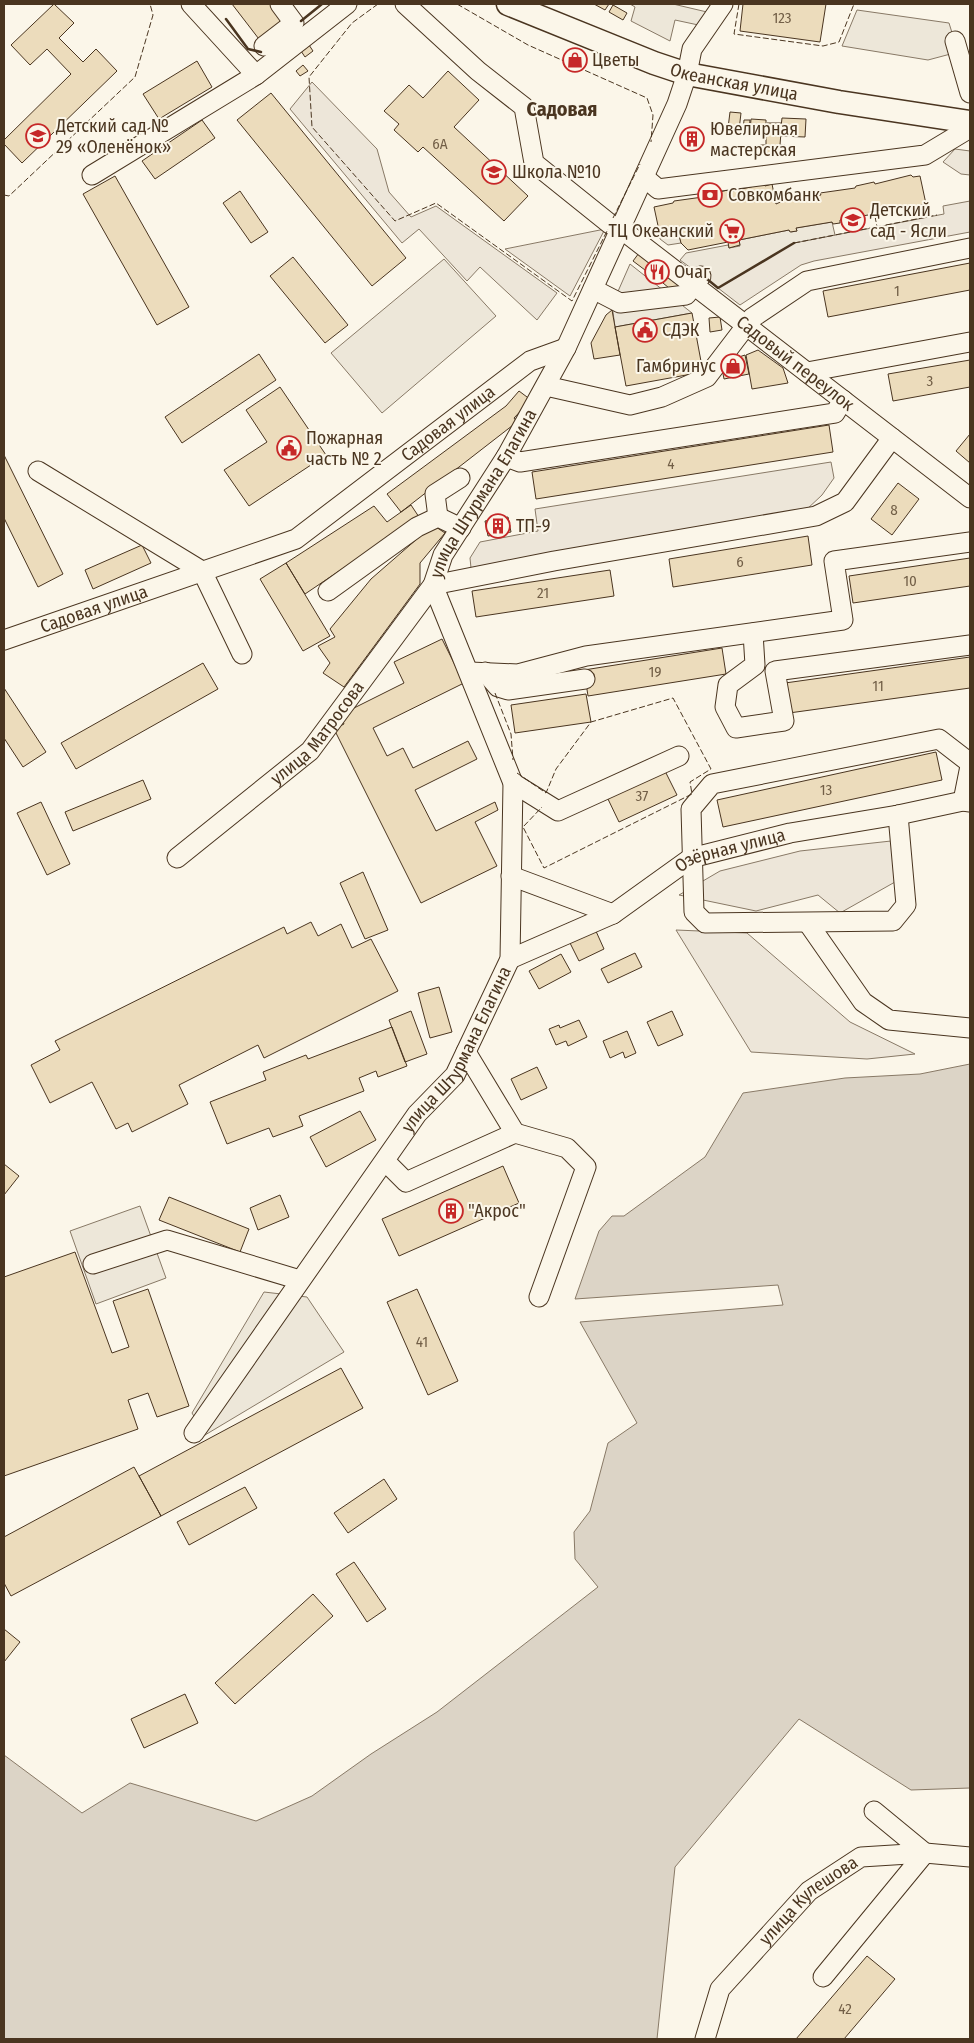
<svg xmlns="http://www.w3.org/2000/svg" width="974" height="2043" font-family="'Fira Sans Condensed',sans-serif">
<rect width="100%" height="100%" fill="#fbf6e9"/>
<path fill="#ede6d9" stroke="#887966" d="M312,82L377,149L389,192L411,217L436,206L557,293L537,320L480,267L467,281L419,229L402,243L290,109Z
M955,149L970,151V175L961,174L943,162Z
M970,201V232L814,261L801,265L740,305L718,288L794,243L944,214L943,206Z
M605,229L570,296L505,249Z
M831,462L834,478L822,495L805,511L471,568L470,558L480,542L538,531L535,509Z
M891,841L895,882L840,913L818,895L756,911L679,895L720,871L800,851Z
M676,930L747,933L850,1022L915,1054L867,1059L751,1052Z"/>
<path fill="#ede7d9" stroke="#887966" d="M630,4H673L707,12L703,26L675,20L670,41L631,21L635,7Z
M857,10L949,23L958,52L928,60L842,46Z
M832,222L835,235L794,243L718,288L680,260L686,253L728,245L729,248L740,246L739,240L789,230L791,232L797,231L796,228Z
M678,231L681,243L668,245L660,239V235Z
M444,259L496,316L382,413L331,353Z
M630,264L692,313L615,327L612,305Z
M140,1206L166,1278L96,1304L70,1231Z
M264,1292L307,1297L344,1352L205,1435L192,1413Z"/>
<path fill="#dcd4c6" stroke="#887966" d="M970,1064V1788L911,1790L799,1719L675,1867L657,2039H4V1755L82,1813L130,1783L256,1821L312,1796L371,1754L437,1712L598,1587L575,1559L574,1532L590,1511L608,1443L637,1423L580,1322L783,1305L778,1285L575,1299L599,1231L612,1216H624L705,1157L743,1093L845,1078L920,1074Z"/>
<path fill="#ecdcbc" stroke="#4a3520" d="M54,4L74,23L59,38L83,62L96,49L117,71L22,163L4,144V140L71,74L47,49L30,65L11,45Z
M232,4H270L286,25L262,43Z
M594,4H609L605,10Z
M743,4H826L820,42L740,31Z
M613,5L627,13L623,20L609,12Z
M307,42L313,51L305,57L299,48Z
M572,54L583,58L579,66L568,62Z
M197,61L212,87L159,119L143,94Z
M303,65L308,71L300,76L296,71Z
M448,71L479,100L454,127L528,196L504,221L423,147L418,152L394,130L399,124L384,111L409,85L423,98Z
M271,93L406,258L372,286L237,120Z
M730,112L741,113L739,130L728,128Z
M782,118L806,119L805,137L780,136Z
M751,119L766,120V133L750,132Z
M202,120L215,138L155,179L142,161Z
M744,120H750L749,132L743,131Z
M767,123H781V132L766,131Z
M691,129L701,134L693,149L683,143Z
M766,132H781L780,145H785V154L759,153L760,145H766Z
M911,175L913,177L920,176L926,204L910,207L911,209L904,210L903,208L876,213L875,216L869,217L868,215L840,220V223L833,224L832,222L796,228L797,231L790,232L789,230L739,240L740,245L729,248L728,242L688,250L681,243L678,231L660,235L654,207L673,203L674,201L710,196V194L728,190L729,192L763,184L765,186L772,184L776,204L785,200L821,195L820,193L855,188L856,186L874,182L875,184Z
M115,176L189,307L157,325L83,194Z
M240,191L268,232L251,243L223,203Z
M639,253L651,262L645,270L633,261Z
M293,257L348,325L325,343L270,276Z
M970,263V290L828,317L823,291Z
M653,264L665,274L660,281L648,271Z
M669,276L681,286L675,293L663,283Z
M612,310L620,355L594,359L591,343L606,315Z
M692,313L703,372L626,386L615,327Z
M720,317L722,330L710,332L709,318Z
M758,350L783,368L788,383L752,389L746,355Z
M259,354L276,380L182,443L165,417Z
M745,355L749,374L724,379L721,363Z
M970,360V387L893,401L888,374Z
M280,387L326,455L249,506L224,470L267,442L246,410Z
M519,391L531,400L514,418L517,422L401,512L387,494L506,406Z
M829,425L833,452L536,499L532,472Z
M970,434V463L956,451Z
M4,455L63,574L38,587L4,518Z
M898,483L919,499L892,535L871,519Z
M411,505L419,517L305,594L286,563L374,506L387,522Z
M508,517L511,532L488,536L485,521Z
M433,525L445,533L420,563V584L344,687L323,673L330,663L318,646L335,637L330,629L371,579Z
M808,536L812,565L673,587L669,559Z
M142,545L151,563L93,589L85,570Z
M970,558V586L853,603L849,576Z
M286,563L330,636L303,651L260,579Z
M610,570L614,596L476,617L472,591Z
M442,639L464,683L373,728L387,756L403,748L413,768L468,741L477,759L415,790L436,831L495,802L498,810L475,822L497,866L421,903L334,729L344,724L340,715L404,683L394,662Z
M722,648L726,674L588,696L584,670Z
M970,657V688L789,713L785,683Z
M203,663L218,689L76,769L61,743Z
M4,688L46,752L23,767L4,738Z
M586,694L591,722L515,733L511,705Z
M936,752L942,780L723,827L717,800Z
M664,769L677,795L619,822L607,797Z
M143,780L151,799L73,831L65,812Z
M41,802L70,864L47,875L17,813Z
M363,872L388,930L365,939L340,883Z
M311,922L318,936L341,924L352,948L371,939L398,991L264,1058L258,1045L179,1085L188,1104L132,1132L128,1123L116,1129L92,1082L50,1103L31,1065L60,1050L55,1041L284,927L287,934Z
M595,929L604,949L579,961L569,941Z
M635,953L642,967L608,983L601,969Z
M561,954L571,972L539,989L529,971Z
M439,987L452,1032L430,1038L418,993Z
M411,1011L427,1054L405,1062L389,1020Z
M672,1011L683,1035L658,1046L647,1022Z
M579,1020L587,1037L568,1046L566,1041L556,1045L549,1029L559,1025L560,1028Z
M392,1027L407,1066L378,1077L376,1071L359,1078L364,1091L299,1116L303,1126L273,1137L269,1128L227,1144L210,1102L266,1080L263,1072L306,1055L308,1059Z
M627,1031L636,1053L625,1058L623,1052L610,1058L603,1041Z
M537,1067L547,1088L521,1100L511,1079Z
M360,1111L376,1140L326,1167L310,1137Z
M4,1164L19,1176L4,1195Z
M503,1166L519,1203L399,1256L382,1219Z
M280,1195L289,1217L258,1230L250,1208Z
M169,1197L249,1229L240,1252L159,1220Z
M75,1252L112,1353L129,1347L113,1301L148,1289L189,1406L157,1417L148,1393L128,1400L138,1429L4,1476V1277Z
M417,1289L458,1381L428,1395L387,1302Z
M341,1368L363,1408L161,1516L139,1476Z
M134,1467L161,1516L11,1596L4,1583V1537Z
M384,1479L397,1499L348,1533L334,1513Z
M245,1487L257,1508L189,1545L177,1522Z
M354,1562L386,1609L367,1622L336,1574Z
M313,1594L333,1616L235,1704L215,1683Z
M4,1629L20,1642L4,1662Z
M185,1694L198,1723L144,1748L131,1719Z
M867,1956L895,1979L844,2039H796Z"/>
<g fill="none" stroke-linecap="round" stroke-linejoin="round">
<g stroke="#4a3520" stroke-width="21">
<g id="minor">
<path d="M191,4L256,75"/>
<path d="M405,4L478,71L524,107L534,163L610,224"/>
<path d="M955,41L970,93"/>
<path d="M264,46L294,23L280,4"/>
<path d="M92,175L256,75L347,4"/>
<path d="M644,177L658,189L925,155L970,128"/>
<path id="s1" d="M621,229L970,498"/>
<path d="M593,289L620,303L686,295L701,276"/>
<path d="M807,372L970,342"/>
<path d="M546,386L630,405L662,397L707,377L752,318L807,281L970,248"/>
<path d="M506,457L520,462L835,413L843,400"/>
<path d="M38,471L202,571L242,654"/>
<path d="M438,517L435,494L460,478"/>
<path d="M433,585L554,561L816,516L845,502L892,438"/>
<path d="M328,591L417,527L438,517L461,528"/>
<path d="M753,633L755,665L728,685L725,707L736,728L784,721L775,671L970,645"/>
<path id="s2" d="M4,640L296,539L530,361L566,348"/>
<path d="M470,672L518,674L586,656L843,620L834,561L970,542"/>
<path d="M485,672L498,687L508,690L585,679"/>
<path d="M513,783L558,811L679,756"/>
<path d="M963,801L970,766"/>
<path d="M898,815L906,905L893,921L705,923L694,912L691,809L712,784L939,739L970,763"/>
<path id="s3" d="M177,858L310,751L433,585L443,555L506,457L566,348L677,104L687,74L692,49L723,4"/>
<path d="M511,876L613,914"/>
<path d="M808,923L863,1002L889,1020L970,1028"/>
<path id="s4" d="M510,959L613,914L691,858L790,833L898,815L963,801L970,802"/>
<path d="M515,1133L567,1148L586,1167L539,1297"/>
<path d="M385,1161L406,1182L515,1133L466,1052"/>
<path d="M93,1264L167,1240L300,1280"/>
<path id="s5" d="M194,1433L417,1114L455,1075L510,959L513,783L433,585"/>
<path d="M823,1977L925,1853L874,1811"/>
<path id="s6" d="M705,2039L720,1989L809,1891L861,1857L925,1853L970,1857"/>
</g>
</g>
<g stroke="#4a3520" stroke-width="25">
<g id="major">
<path id="s7" d="M508,4L654,63L687,74L839,102L970,122"/>
</g>
</g>
<use href="#minor" stroke="#fbf6e9" stroke-width="19"/>
<use href="#major" stroke="#fbf6e9" stroke-width="22"/>
<path stroke="#4a3520" stroke-width="1" stroke-dasharray="6 2.5" stroke-linecap="butt" d="M378,4L352,23L309,77L312,127L395,221L436,203L572,301L608,229
M457,4L528,45L647,98L653,115L651,142
M739,4L734,34L823,46L839,42L854,4
M4,195L9,196L135,77L153,15L150,4
M875,216L877,227
M613,218L640,164
M794,243L937,215
M495,693L511,734L513,760
M517,773L546,793L556,769L591,722L673,698L711,769L690,782L692,794L544,868L523,827L542,807"/>
<path stroke="#4a3520" stroke-width="2.5" d="M226,19L248,49L261,52
M301,21L322,4
M707,279L718,288L794,243"/>
</g>
<defs>
<g id="shop-ring" transform="scale(1.25)"><circle r="9.5" fill="#fbf6e9" stroke="#c62828" stroke-width="1.5"/><path d="M-5-2.5h2.3a2.7 3.5 0 0 1 5.4 0H5L5.5 6h-11ZM-1.5-2.5h3a1.5 2.3 0 0 0-3 0Z" fill="#c62828"/></g>
<g id="school-ring" transform="scale(1.25)"><circle r="9.5" fill="#fbf6e9" stroke="#c62828" stroke-width="1.5"/><path d="M0-5L7-2L0 1L-7-2ZM-4 1L0 2.5L4 1V4Q0 6-4 4Z" fill="#c62828"/></g>
<g id="building-ring" transform="scale(1.25)"><circle r="9.5" fill="#fbf6e9" stroke="#c62828" stroke-width="1.5"/><path d="M-4-6H4V6H1V3H-1V6H-4ZM-2.5-4.3h1.7v1.8h-1.7ZM.8-4.3h1.7v1.8H.8ZM-2.5-1h1.7V.8h-1.7ZM.8-1h1.7V.8H.8Z" fill="#c62828"/></g>
<g id="bank-ring" transform="scale(1.25)"><circle r="9.5" fill="#fbf6e9" stroke="#c62828" stroke-width="1.5"/><path d="M-6-4H6V4H-6ZM0-2.3a2.3 2.3 0 1 0 0 4.6a2.3 2.3 0 1 0 0-4.6Z" fill="#c62828"/></g>
<g id="supermarket-ring" transform="scale(1.25)"><circle r="9.5" fill="#fbf6e9" stroke="#c62828" stroke-width="1.5"/><path d="M-6-5.5h2.5l.6 2H6L4.5 2H-2.5L-4.4-4H-6ZM-1.5 3.2a1.3 1.3 0 1 0 .1 0ZM3 3.2a1.3 1.3 0 1 0 .1 0Z" fill="#c62828"/></g>
<g id="restaurant-ring" transform="scale(1.25)"><circle r="9.5" fill="#fbf6e9" stroke="#c62828" stroke-width="1.5"/><path d="M-5-6h1v4h1v-4h1v4h1v-4h1v5L-1.5 .5V6h-2V.5L-5-1ZM5-6V6H3V1.5H1.5Q1.5-4 5-6Z" fill="#c62828"/></g>
<g id="civic-ring" transform="scale(1.25)"><circle r="9.5" fill="#fbf6e9" stroke="#c62828" stroke-width="1.5"/><path d="M-.6-6.5H3V-4.5H.6V-3L4-1V1h2V6H-6V1h2V-1L-.6-3ZM-1.2 2.5V6h2.4V2.5Z" fill="#c62828"/></g>
</defs>
<g fill-rule="evenodd">
<use href="#shop-ring" x="575" y="60"/>
<use href="#school-ring" x="38" y="136"/>
<use href="#building-ring" x="692" y="139"/>
<use href="#school-ring" x="494" y="172"/>
<use href="#bank-ring" x="710" y="195"/>
<use href="#school-ring" x="853" y="220"/>
<use href="#supermarket-ring" x="732" y="231"/>
<use href="#restaurant-ring" x="657" y="272"/>
<use href="#civic-ring" x="645" y="330"/>
<use href="#shop-ring" x="733" y="366"/>
<use href="#civic-ring" x="289" y="448"/>
<use href="#building-ring" x="498" y="526"/>
<use href="#building-ring" x="451" y="1211"/>
</g>
<g text-anchor="middle" stroke-width="4" stroke-linejoin="round" paint-order="stroke">
<g font-size="15" fill="#725f47">
<text x="782" y="23">123</text>
<text x="440" y="149">6А</text>
<text x="897" y="296">1</text>
<text x="930" y="386">3</text>
<text x="671" y="469">4</text>
<text x="894" y="515">8</text>
<text x="740" y="567">6</text>
<text x="910" y="586">10</text>
<text x="543" y="598">21</text>
<text x="655" y="677">19</text>
<text x="878" y="691">11</text>
<text x="826" y="795">13</text>
<text x="642" y="801">37</text>
<text x="422" y="1347">41</text>
<text x="845" y="2014">42</text>
</g>
<g font-size="18" fill="#4a3520" stroke="#fbf6e9" text-anchor="start">
<text x="592" y="66">Цветы</text>
<text x="56" y="132">Детский сад №<tspan x="56" dy="21">29 «Оленёнок»</tspan></text>
<text x="710" y="135">Ювелирная<tspan x="710" dy="21">мастерская</tspan></text>
<text x="512" y="178">Школа №10</text>
<text x="728" y="201">Совкомбанк</text>
<text x="870" y="216">Детский<tspan x="870" dy="21">сад - Ясли</tspan></text>
<text x="714" y="237" text-anchor="end">ТЦ Океанский</text>
<text x="674" y="278">Очаг</text>
<text x="662" y="336">СДЭК</text>
<text x="716" y="372" text-anchor="end">Гамбринус</text>
<text x="306" y="444">Пожарная<tspan x="306" dy="21">часть № 2</tspan></text>
<text x="516" y="532">ТП-9</text>
<text x="468" y="1217">"Акрос"</text>
</g>
<g font-size="18" fill="#4a3520" stroke="#fbf6e9">
<text dy="6" stroke="none"><textPath href="#s7" startOffset="240">Океанская улица</textPath></text>
<text dy="6" stroke="none"><textPath href="#s1" startOffset="220">Садовый переулок</textPath></text>
<text dy="6" stroke="none"><textPath href="#s2" startOffset="500">Садовая улица</textPath></text>
<text dy="6" stroke="none"><textPath href="#s3" startOffset="482">улица Штурмана Елагина</textPath></text>
<text dy="6" stroke="none"><textPath href="#s2" startOffset="95">Садовая улица</textPath></text>
<text dy="6" stroke="none"><textPath href="#s3" startOffset="189">улица Матросова</textPath></text>
<text dy="6" stroke="none"><textPath href="#s4" startOffset="248">Озёрная улица</textPath></text>
<text dy="6" stroke="none"><textPath href="#s5" startOffset="466">улица Штурмана Елагина</textPath></text>
<text dy="6" stroke="none"><textPath href="#s6" startOffset="178">улица Кулешова</textPath></text>
</g>
<g font-size="20" font-weight="bold" fill="#4a3520" stroke="#fbf6e9">
<text x="562" y="116">Садовая</text>
</g>
</g>
<rect width="974" height="2043" fill="none" stroke="#4a3520" stroke-width="10"/>
</svg>
